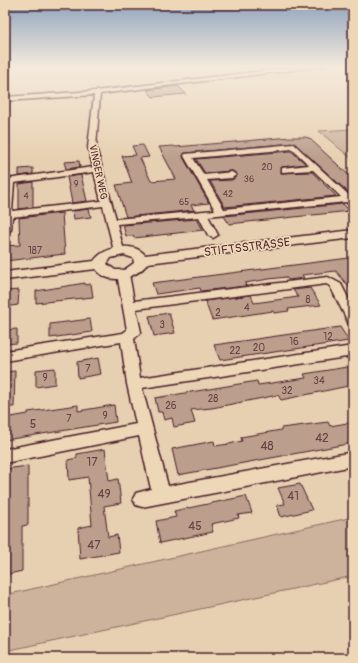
<svg xmlns="http://www.w3.org/2000/svg" width="358" height="663" font-family="Pangolin,sans-serif">
<rect width="100%" height="100%" fill="#e7d0b1"/>
<filter id="ink" filterUnits="userSpaceOnUse"><feTurbulence type="fractalNoise" baseFrequency=".025" numOctaves="2"/><feDisplacementMap in="SourceGraphic" scale="8" xChannelSelector="R" yChannelSelector="G"/><feConvolveMatrix kernelMatrix="1 2 1 2 8 2 1 2 1" color-interpolation-filters="sRGB"/></filter>
<g filter="url(#ink)">
<path fill="#cdb39c" stroke="#8c6964" d="M353,129V160L319,131Z
M353,517V576L5,651V595Z"/>
<path fill="#bb9e8c" stroke="#4a1f2b" d="M178,86L186,94L153,97L147,90Z
M291,137H305L309,138L353,179V191L348,192L294,143L185,153L183,157L209,203L191,205L194,210L126,217L116,185L132,183L122,156L136,155L132,146L143,145L149,157L140,158L151,181L176,179L159,147L174,146L175,147Z
M291,151L306,164L282,167L281,173L312,172L336,196L225,207L210,181L232,180L237,176V174L232,171L205,173L196,159Z
M79,161L80,167L66,169L64,162Z
M33,168V174L19,176V169Z
M81,175L87,201L72,203L67,177Z
M33,182V207L19,209V184Z
M343,204L350,211L229,224L224,216Z
M89,209L91,217L74,219L73,211Z
M62,213L65,254L5,261V246L20,245L19,218Z
M197,219L203,230L134,238L133,236H126L123,225Z
M349,258L353,263V292L336,271L302,275L304,278L288,280L286,277L269,279L245,283L246,286L201,291L200,288L156,294L152,283Z
M85,283V285L91,284L93,297L36,303V291Z
M310,288L321,305L288,309L289,311L274,313L273,311L212,320L205,301L251,295L254,303L298,297L293,290Z
M19,290L18,305L5,307V294L7,291Z
M169,313L175,333L154,336L149,316Z
M90,319L92,332L50,338V324Z
M340,327L349,341L220,360L214,345Z
M17,329V343L5,344V330Z
M98,358L101,374L78,378L77,362Z
M353,366V385L281,400L278,395L212,408L191,410L195,423L174,427L172,418L164,420L162,412H158L155,398L257,381L258,385L306,378L304,374Z
M55,368V384L36,387V370Z
M15,371L14,407H5V372Z
M78,405V411L114,405L116,422L5,440V418L28,414V412Z
M328,422L330,426L353,422V443L178,475L172,449L214,441L215,446L229,444L242,441L241,437L281,430V428Z
M105,449L109,481L118,479L121,503L104,506L108,537L117,535L119,552L80,559L78,528L92,525L88,477L69,480L68,460L77,458V454Z
M28,466V525L22,526V571L5,575V469Z
M300,484L312,510L281,517L277,505L285,504L278,488Z
M246,496L252,513L238,515L239,518L211,524L213,532L160,543L156,521L176,517L174,511Z"/>
<g fill="none" stroke-linecap="round" stroke-linejoin="round">
<g stroke="#4a1f2b" stroke-width="3">
<path id="minor" d="M306,66H326L100,94L96,147L116,219L215,210L184,156L185,154L294,144L353,199V207L346,202L208,216L218,235L213,238L208,235L199,217L117,224L124,251L119,254L114,251L103,206L12,217L11,230L5,233V187L7,179L93,167L88,147L94,95L5,101V97L95,91ZM292,149L309,165L282,168V172L313,170L341,197L224,209L207,180L232,178L236,175L232,172L204,175L193,158ZM94,172L101,201L12,211L14,183Z
M123,271L129,274L134,301L328,277L341,284L353,308V325L349,324L330,286L326,284L136,309L141,332L134,339L140,378L353,346V356L142,388L168,486L353,452V466L142,507L136,505L133,499L136,493L151,489L139,436L5,463V449L136,424L127,384L121,342L5,361V351L123,333L127,330L117,274Z"/>
</g>
<g stroke="#4a1f2b" stroke-width="3">
<path id="tertiary" d="M353,230V238L148,263C137,278 109,287 96,269L5,280V272L94,261C104,246 134,241 145,255ZM124,255L133,258L134,263L124,270H115L107,264L111,258Z"/>
</g>
<use href="#minor" fill="#eed7b7" fill-rule="evenodd"/>
<use href="#tertiary" fill="#eed7b7" fill-rule="evenodd"/>
</g>
</g>
<linearGradient id="sky" x2="0" y2="1"><stop stop-color="#8fa3bd"/><stop offset="0.42" stop-color="#f4eadc"/><stop offset="1" stop-color="#f4eadc" stop-opacity="0"/></linearGradient>
<rect width="358" height="159" fill="url(#sky)"/>
<g text-anchor="middle" stroke-width="3.5" stroke-linejoin="round" paint-order="stroke">
<g font-size="9" fill="#663f43">
<text x="267" y="170">20</text>
<text x="249" y="182">36</text>
<text x="76" y="187">9</text>
<text x="228" y="197">42</text>
<text x="26" y="199">4</text>
<text x="184" y="205">65</text>
</g>
<g font-size="10" fill="#4a1f2b" stroke="#eed7b7">
<text transform="translate(99 172) rotate(78)" y="4">VINGER WEG</text>
</g>
<g font-size="10" fill="#663f43">
<text x="35" y="254">187</text>
<text x="308" y="303">8</text>
<text x="247" y="311">4</text>
<text x="218" y="316">2</text>
<text x="162" y="328">3</text>
<text x="328" y="340">12</text>
<text x="294" y="345">16</text>
<text x="259" y="351">20</text>
<text x="235" y="354">22</text>
<text x="88" y="372">7</text>
<text x="45" y="381">9</text>
<text x="319" y="384">34</text>
<text x="287" y="394">32</text>
<text x="213" y="402">28</text>
<text x="171" y="409">26</text>
<text x="105" y="419">9</text>
<text x="69" y="422">7</text>
</g>
<g font-size="12" fill="#4a1f2b" stroke="#eed7b7">
<text transform="translate(247 247) rotate(-7)" y="4">STIFTSSTRASSE</text>
</g>
<g font-size="12" fill="#663f43">
<text x="33" y="428">5</text>
<text x="322" y="442">42</text>
<text x="267" y="450">48</text>
<text x="92" y="466">17</text>
<text x="104" y="498">49</text>
<text x="293" y="500">41</text>
<text x="195" y="530">45</text>
<text x="94" y="549">47</text>
</g>
</g>
<rect width="358" height="663" fill="none" stroke="#eed7b7" stroke-width="20"/>
<rect x="10" y="10" width="338" height="643" fill="none" stroke="#4a1f2b" stroke-width="1.5" filter="url(#ink)"/>
</svg>
